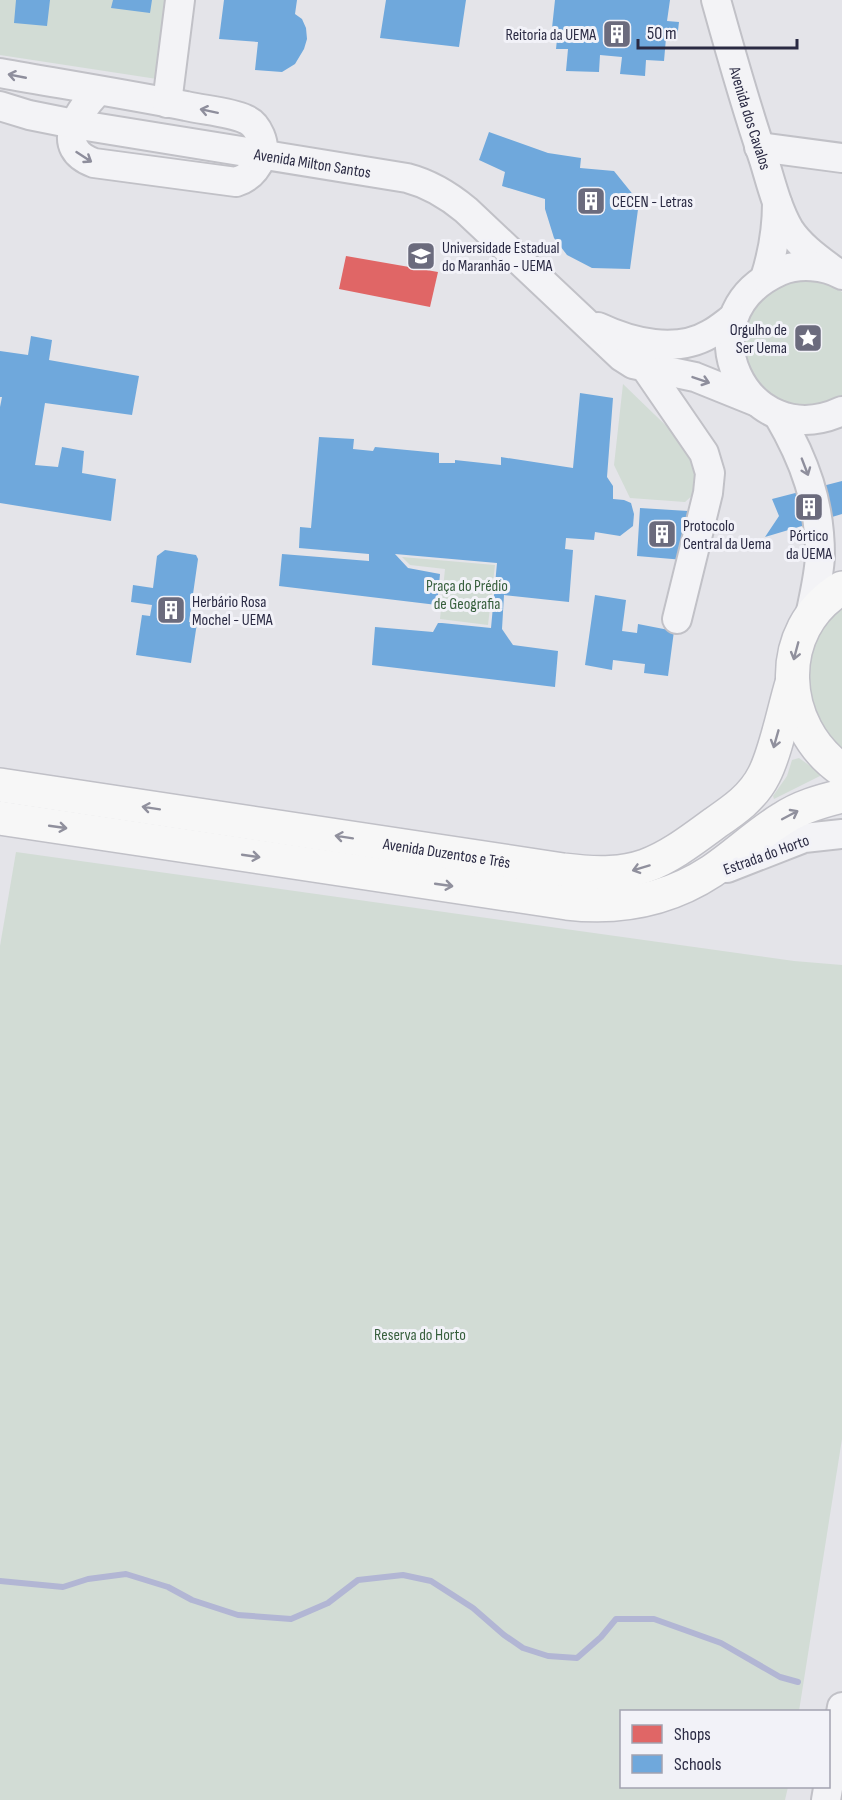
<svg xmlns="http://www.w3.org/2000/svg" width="842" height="1800" font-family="'Sofia Sans Condensed',sans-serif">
<rect width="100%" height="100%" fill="#e4e4e9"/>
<path fill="#d2dcd5" d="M0,0H167L157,79L0,55Z
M814,281L835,287L842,292V399L802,410L764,395L743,361L746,320L757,303L772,290L791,282Z
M623,384L716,474L685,502L630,498L614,465Z
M402,557L495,565L488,625L440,619L445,569L410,565Z
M842,601V757L812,725L802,658Z
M799,758L820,773V776L774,799L773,796L787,776L792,760Z
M16,852L794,961L842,965V1439L799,1711L622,1712V1786L788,1787L785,1800H0V946Z"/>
<path fill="#e06666" d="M346,256L438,272L430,307L339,289Z"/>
<path fill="#6fa8dc" d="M16,0H50L47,26L14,23Z
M113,0H152L150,13L111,8Z
M224,0H297L295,14L302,19L306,28L307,39L304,49L295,64L282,72L255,70L258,42L219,39Z
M386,0H466L459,47L380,38Z
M555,0H670L667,21L679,22L677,39L666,38L664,61L646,60L645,76L620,74L622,57L600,55L599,72L566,71L568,49H556L558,29L552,28Z
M489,132L548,153L581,158L580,168L614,171L639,202L630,269L592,268L567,255L554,238L545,209V199L502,186L505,172L479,160Z
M31,336L52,340L49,360L139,376L132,415L45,403L35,465L58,467L62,447L84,451L82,473L116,479L111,521L0,503V407L2,397H0V351L28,355Z
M580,393L613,398L607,477L613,486V499L624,500L631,503L634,514L633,526L620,536L595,532L594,540L566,538L565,549L573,550L569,602L504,595L502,629L513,645L558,651L555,687L372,665L375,627L433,632L438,623H442L491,628L497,563L395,554L408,568L440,574L437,605L279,586L282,554L369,561V554L299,548L300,527L311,528L319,437L354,439L353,449L373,451L375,447L439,453V463H455V460L501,465V457L573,468Z
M842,481V514L765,537L779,516L772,499Z
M640,508L688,511L684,560L637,556Z
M165,550L196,555L198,559L189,622L197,623L191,663L136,655L142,615L150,616L152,605L131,602L133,585L153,588L157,556Z
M595,595L626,600L622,631L637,633L638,624L674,631L668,676L644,673L645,664L613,660L612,670L585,665Z"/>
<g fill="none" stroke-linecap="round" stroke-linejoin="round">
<path stroke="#b2b6d4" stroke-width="6" d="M0,1581L63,1587L88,1579L126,1574L168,1587L192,1600L238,1615L291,1619L328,1603L358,1580L403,1575L431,1581L473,1608L504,1635L523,1648L548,1656L577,1658L601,1637L616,1619H654L721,1643L780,1677L798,1682"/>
<g stroke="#c1c1c7" stroke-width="32">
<g id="minor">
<path id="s1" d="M716,0C731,54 746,107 764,160C771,183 777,208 789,229C800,246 817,258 833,270"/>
<path d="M0,73C62,84 124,94 186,106C203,110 230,112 245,119C258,124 267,145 261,158C256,170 249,178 236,182L94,163C53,148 78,112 98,91"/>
<path d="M167,103L180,0"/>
<path id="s2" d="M0,106L29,115L74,124L407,178C430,184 448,195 466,210L622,357L633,364L695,377L757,402"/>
<path d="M759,147L842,158"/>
<path d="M842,275C825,265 799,263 780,271C679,316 746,456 842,411"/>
<path d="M765,278C773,253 777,229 777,203"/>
<path d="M598,327C632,343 676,354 710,334C718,330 726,323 733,318"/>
<path d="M645,367L704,453L710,473L708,493L677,619"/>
<path d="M778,415C805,461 820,503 820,556C819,578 813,600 809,621"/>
<path d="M727,868L804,838L842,834"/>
<path d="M826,1800L842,1707"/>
</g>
</g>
<g stroke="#c0c0c7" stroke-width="36">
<g id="major">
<path d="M842,588C773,629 779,727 842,770"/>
<path id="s3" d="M0,785L563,870C637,879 657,866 715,823C734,810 753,797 764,775C776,752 784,709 792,683"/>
<path d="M0,818L567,903C619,909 668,900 712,871C736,855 757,834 782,819C800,807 821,801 842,796"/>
</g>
</g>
<use href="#minor" stroke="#f3f3f6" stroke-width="28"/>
<use href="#major" stroke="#f7f7f7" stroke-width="33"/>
</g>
<defs><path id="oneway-shaft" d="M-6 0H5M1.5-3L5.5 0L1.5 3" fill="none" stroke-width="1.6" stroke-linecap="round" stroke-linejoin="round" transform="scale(1.5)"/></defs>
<g stroke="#8e8e9c">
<use href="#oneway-shaft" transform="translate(17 76) rotate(-169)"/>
<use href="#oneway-shaft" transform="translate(209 111) rotate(-168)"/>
<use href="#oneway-shaft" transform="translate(84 157) rotate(33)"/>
<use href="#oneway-shaft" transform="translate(701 380) rotate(19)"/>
<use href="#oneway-shaft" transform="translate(805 467) rotate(69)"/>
</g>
<g stroke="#90909d">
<use href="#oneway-shaft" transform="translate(796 651) rotate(105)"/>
<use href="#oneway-shaft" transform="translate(776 739) rotate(106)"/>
<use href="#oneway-shaft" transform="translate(151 808) rotate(-171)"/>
<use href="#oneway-shaft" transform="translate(790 815) rotate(-28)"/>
<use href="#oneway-shaft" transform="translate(58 827) rotate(8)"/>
<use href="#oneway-shaft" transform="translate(344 837) rotate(-171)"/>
<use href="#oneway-shaft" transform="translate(251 856) rotate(8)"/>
<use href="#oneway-shaft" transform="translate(641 868) rotate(163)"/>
<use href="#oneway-shaft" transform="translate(444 885) rotate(8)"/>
</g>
<defs>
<g id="building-square" transform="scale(1.5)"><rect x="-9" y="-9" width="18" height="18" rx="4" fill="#6b6b7d" stroke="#f2f2f8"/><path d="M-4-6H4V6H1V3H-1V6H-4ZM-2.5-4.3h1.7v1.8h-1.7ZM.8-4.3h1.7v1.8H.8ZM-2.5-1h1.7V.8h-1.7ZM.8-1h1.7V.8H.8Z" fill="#fff"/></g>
<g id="university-square" transform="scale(1.5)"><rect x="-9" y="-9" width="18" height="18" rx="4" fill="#6b6b7d" stroke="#f2f2f8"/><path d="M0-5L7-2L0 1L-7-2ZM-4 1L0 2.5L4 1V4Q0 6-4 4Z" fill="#fff"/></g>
<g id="sight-square" transform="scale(1.5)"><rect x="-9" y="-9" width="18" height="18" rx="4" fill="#6b6b7d" stroke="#f2f2f8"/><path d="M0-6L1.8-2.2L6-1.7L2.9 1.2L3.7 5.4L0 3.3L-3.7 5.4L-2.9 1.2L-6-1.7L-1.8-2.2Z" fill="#fff"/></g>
</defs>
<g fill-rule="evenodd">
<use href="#building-square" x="617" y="34"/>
<use href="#building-square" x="591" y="201"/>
<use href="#university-square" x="421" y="256"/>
<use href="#sight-square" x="808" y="338"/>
<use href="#building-square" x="809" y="507"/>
<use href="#building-square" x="662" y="534"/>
<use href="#building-square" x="171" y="610"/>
</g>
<g text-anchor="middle" stroke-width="6" stroke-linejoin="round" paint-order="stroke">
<g font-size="16" fill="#2a2a43" stroke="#f2f2f8" text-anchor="start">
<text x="596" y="40" text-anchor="end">Reitoria da UEMA</text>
<text x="612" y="207">CECEN - Letras</text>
<text x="442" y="253">Universidade Estadual<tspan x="442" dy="18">do Maranhão - UEMA</tspan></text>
<text x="787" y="335" text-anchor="end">Orgulho de<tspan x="787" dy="18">Ser Uema</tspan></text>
<text x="683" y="531">Protocolo<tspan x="683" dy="18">Central da Uema</tspan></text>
<text x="809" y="541" text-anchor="middle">Pórtico<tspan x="809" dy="18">da UEMA</tspan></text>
<text x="192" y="607">Herbário Rosa<tspan x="192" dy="18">Mochel - UEMA</tspan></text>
</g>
<g font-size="16" fill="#2a2a43" stroke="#f2f2f8">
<text dy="6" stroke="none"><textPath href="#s1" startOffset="123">Avenida dos Cavalos</textPath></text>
<text dy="6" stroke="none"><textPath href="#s2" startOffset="318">Avenida Milton Santos</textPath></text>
<text dy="6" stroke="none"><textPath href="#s3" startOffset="452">Avenida Duzentos e Três</textPath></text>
<text transform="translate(766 854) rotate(-20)" y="6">Estrada do Horto</text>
</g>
<g font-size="16" fill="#375f3d" stroke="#f2f2f8">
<text x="467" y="591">Praça do Prédio<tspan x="467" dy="18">de Geografia</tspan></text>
<text x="420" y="1340">Reserva do Horto</text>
</g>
</g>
<rect x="620" y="1710" width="210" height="78" fill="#f2f2f8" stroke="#a2a2b0" stroke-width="1.5"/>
<rect x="632" y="1725" width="30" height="18" fill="#e06666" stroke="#a2a2b0" stroke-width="1.5"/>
<text x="674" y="1740" font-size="18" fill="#2a2a43">Shops</text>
<rect x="632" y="1755" width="30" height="18" fill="#6fa8dc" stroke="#a2a2b0" stroke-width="1.5"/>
<text x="674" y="1770" font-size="18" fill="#2a2a43">Schools</text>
<path d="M638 39v9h159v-9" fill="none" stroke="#2a2a43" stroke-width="3"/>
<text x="647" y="39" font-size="18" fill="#2a2a43" stroke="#f2f2f8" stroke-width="4.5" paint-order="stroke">50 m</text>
</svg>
